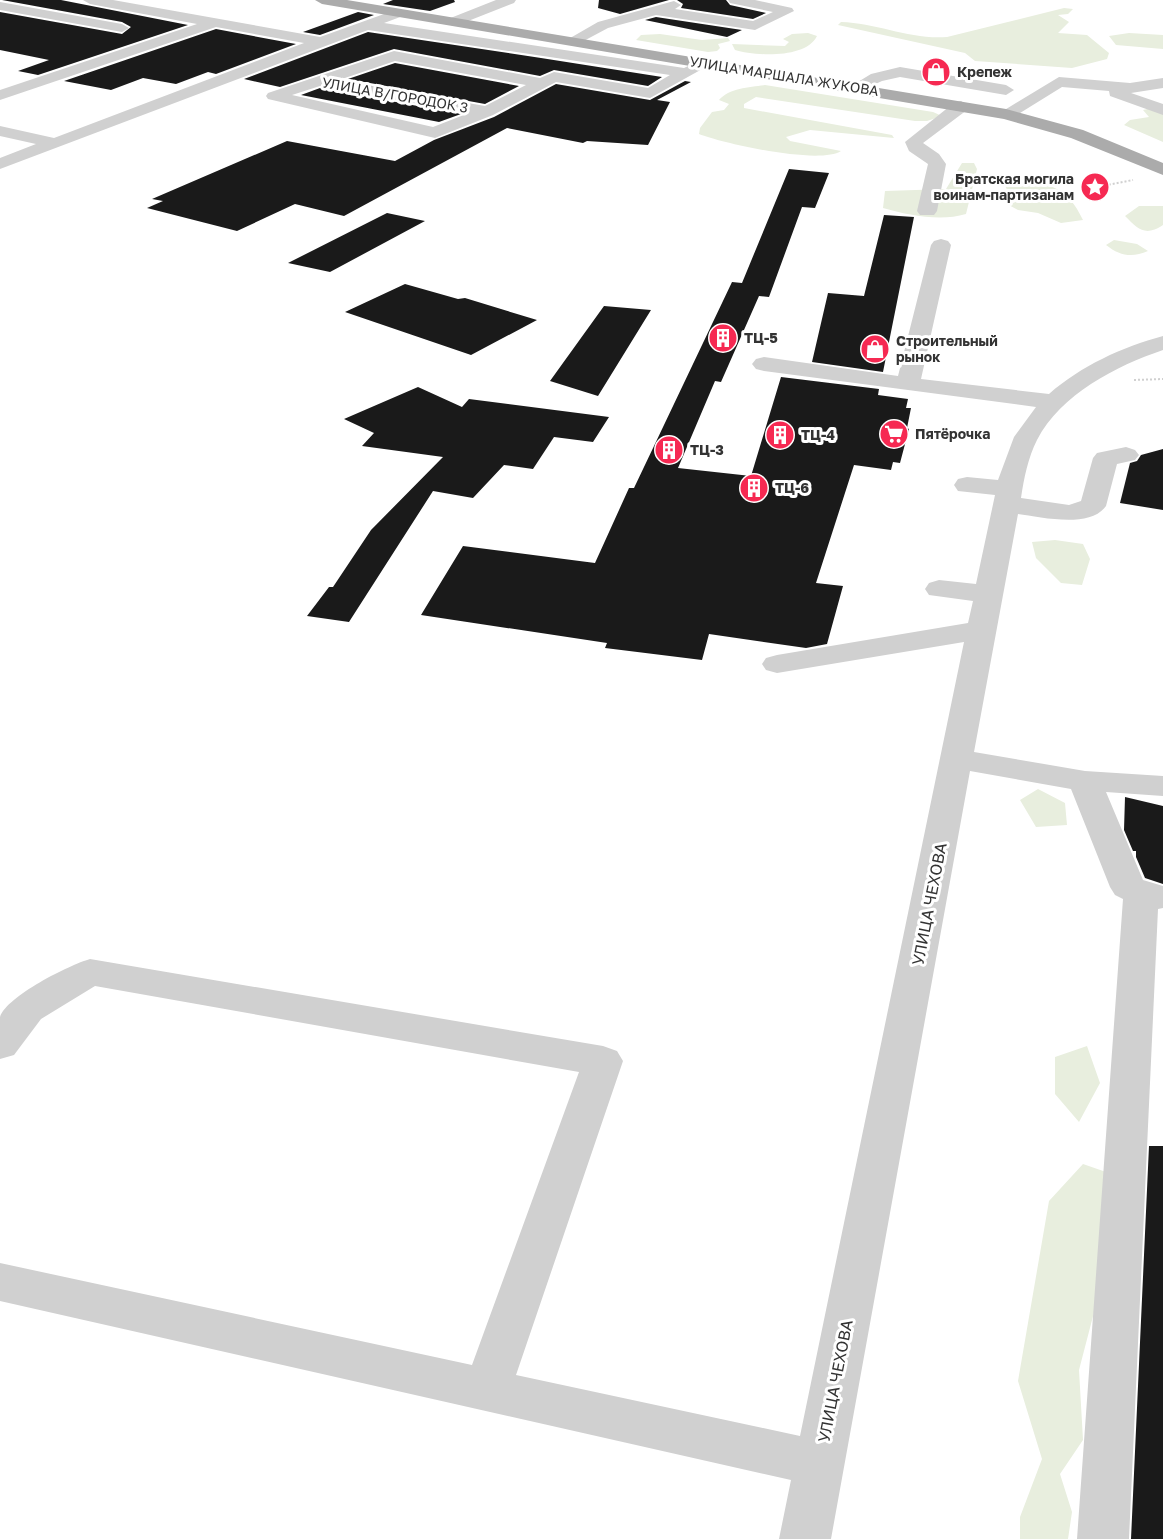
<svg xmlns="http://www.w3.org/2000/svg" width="1163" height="1539" font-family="'Golos Text',sans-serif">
<rect width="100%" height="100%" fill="#fff"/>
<path fill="#e8eede" d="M1064,8L1073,9L1068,14L1058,15L1069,22L1058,33L1087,35L1109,53L1107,59L1072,68L975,61L965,53L838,25L841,22C877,23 911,40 947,37Z
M808,33L817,36C806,59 755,56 735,50L732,44L785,46L789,42L783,39L792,34Z
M1129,33L1163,35V49L1116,45L1109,36Z
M660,34L702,40L728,38L730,41L718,44L720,48L717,51L708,52L636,40L641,35Z
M765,85L933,112L942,116L927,121H915L756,97L744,104V108L892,135L894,138L810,130L786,137L790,141L841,151C819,165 725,144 699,134L700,128L712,112L724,110L729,104L719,100C729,88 750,87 765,85Z
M1152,108L1163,112V142L1124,125L1130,120L1149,117L1143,110Z
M962,163H974L977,169L966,214C940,222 908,215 883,208L885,191L946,189Z
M1022,178C1055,187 1067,187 1083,220L1061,223L1038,213L1018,210L1005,203L1010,195L1004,184Z
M1139,206H1163V225C1145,237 1138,229 1125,216Z
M1114,240L1137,244L1148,251C1132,258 1120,256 1106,245Z
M1055,540L1083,544L1090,559L1082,585L1061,583L1036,558L1032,542Z
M1038,789L1065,803L1067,825L1036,827L1020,800Z
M1087,1046L1100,1083L1079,1122L1055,1094V1057Z
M1083,1164L1106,1172L1098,1297L1079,1370L1083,1440L1060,1474L1072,1512L1068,1539H1020V1517L1042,1459L1018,1381L1049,1201Z"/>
<path fill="#1a1a1a" d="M2,0H61L188,25L38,75L18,71L49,60L0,50V12L122,34L131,27L122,22Z
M393,0H454L455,2L430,11L383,4Z
M599,0H669L620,14L598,8Z
M677,0H726L730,5L766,13L753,19L681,8L683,4Z
M358,12L374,15L320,35L303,32Z
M656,17L742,30L727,37L645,20Z
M216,29L296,44L216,74L208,72L176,84L143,78L111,90L64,81Z
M368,32L541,58L662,77L648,86L554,70L540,76L394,49L280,87L244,79Z
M395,63L519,86L485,104L348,79Z
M685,81L691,82L657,100L670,102L648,145L587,141L583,143L507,128L344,216L295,204L237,231L147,208L163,201L152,199L287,141L395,161L434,140L494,117L556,84L650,100Z
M320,88L461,114L439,122L301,95Z
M789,169L829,173L815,208L802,207L769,297L759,296L721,382L715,381L678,468L751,476L781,377L879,389L878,395L908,399L906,408H911L907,428L909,429L900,463L893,462L891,470L854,465L816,583L843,586L827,644L806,648L709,634L702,660L605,648L607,643L421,615L463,546L595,563L629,488H634L732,282L742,283Z
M387,213L425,221L330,272L288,263Z
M884,215L914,217L883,372L812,362L828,293L864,296Z
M405,284L458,299L465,298L537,320L471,355L345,312Z
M604,306L651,310L598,396L550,381Z
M418,387L462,407L469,399L609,417L593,442L554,437L533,469L504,465L473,498L433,491L349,622L307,616L329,587H333L371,530L443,457L362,446L374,433L344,419Z
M1163,449V510L1120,503L1130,463L1137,461L1141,455Z
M1125,797L1163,806V884L1145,878L1136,857V851H1133L1124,830Z
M1149,1146H1163V1539H1131Z"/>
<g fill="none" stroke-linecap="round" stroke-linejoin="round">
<path stroke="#d0d0d0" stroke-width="2" stroke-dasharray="2 2" stroke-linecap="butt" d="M1097,187L1133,180
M1134,380L1163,379"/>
<path fill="#d0d0d0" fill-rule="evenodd" d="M83,0H113L320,37L398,9L405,13L403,16L384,23L684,68L705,58L713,63L650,98L556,82L493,115L435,138L268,99L266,96L268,93L394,51L540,78L554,72L648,88L670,75L368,30L0,169V158L36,144L0,136V126L54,138L304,43L216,27L0,100V90L197,24L90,4ZM395,61L526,85L485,106L339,80ZM320,86L469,113L433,127L292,95Z
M496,0H516L514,3L458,25L453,26L446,22L448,19Z
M728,0H755L792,8L794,11L755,30L656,15L608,28L578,44H568L565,41L598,22L674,1L681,5L675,9L753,21L773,12L730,3Z
M0,2L122,24L129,28L122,32L0,10Z
M900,67L1006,85L1014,90L1006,95L900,77L882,81L856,93L848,88L871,74Z
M1059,77L1130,83L1163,78V88L1131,93L1163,104V115L1110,96L1109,91L1062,87L1012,118H1000L998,114Z
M961,101L969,106L967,110L923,143L939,154L946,164L937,211L934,215H920L917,211L928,164L909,151L905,142L955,102Z
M941,239L948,241L951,245L921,379L1049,394C1081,366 1122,347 1163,336V350C1116,366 1061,394 1037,440C1028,458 1024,478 1021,498L1069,505L1081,501L1093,458L1097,453L1126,447L1135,450L1139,455L1135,460L1117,464L1106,506C1090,529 1041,517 1018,514L974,752L1085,771L1163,776V796L1106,792L1143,880L1163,886V908L1158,909L1129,1539H1077L1123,899L1115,895L1110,887L1071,789L970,771L831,1539H779L791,1480L0,1301V1263L472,1365L579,1072L95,986L41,1019L14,1055L0,1059C0,1047 0,1028 0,1017C7,996 69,965 90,959L603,1046L617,1051L623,1061L516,1375L800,1436L964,642L777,673L766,670L762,664L766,658L777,655L968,623L973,601L929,595L925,589L929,583L939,580L976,584L995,495L958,491L954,485L958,479L967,477L998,480L1014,437L1036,407L764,371L756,369L752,364L756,359L764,357L898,376L931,245L934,241Z"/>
<path fill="#ababab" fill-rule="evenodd" d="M315,0H347L1006,109L1083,130L1163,163V175L1071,138L1004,119L322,4Z"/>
</g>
<defs>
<g id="shop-disc" transform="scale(1.5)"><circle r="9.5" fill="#f62952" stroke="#fff"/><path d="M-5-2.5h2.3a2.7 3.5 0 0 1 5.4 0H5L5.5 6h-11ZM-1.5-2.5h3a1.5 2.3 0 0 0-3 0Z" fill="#fff"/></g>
<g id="sight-disc" transform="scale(1.5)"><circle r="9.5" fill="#f62952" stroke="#fff"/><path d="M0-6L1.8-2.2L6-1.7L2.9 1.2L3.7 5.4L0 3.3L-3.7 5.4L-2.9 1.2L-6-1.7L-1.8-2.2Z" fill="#fff"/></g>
<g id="building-disc" transform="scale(1.5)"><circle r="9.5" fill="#f62952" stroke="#fff"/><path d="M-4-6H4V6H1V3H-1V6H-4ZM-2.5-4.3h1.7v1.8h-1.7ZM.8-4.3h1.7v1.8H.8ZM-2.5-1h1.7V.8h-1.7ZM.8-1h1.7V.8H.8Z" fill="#fff"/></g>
<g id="supermarket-disc" transform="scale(1.5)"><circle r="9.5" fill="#f62952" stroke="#fff"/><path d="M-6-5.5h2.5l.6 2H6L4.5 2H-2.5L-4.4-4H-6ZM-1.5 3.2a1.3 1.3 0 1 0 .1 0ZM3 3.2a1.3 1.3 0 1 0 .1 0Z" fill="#fff"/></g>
</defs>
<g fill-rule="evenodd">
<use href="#shop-disc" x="936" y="72"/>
<use href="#sight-disc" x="1095" y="187"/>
<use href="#building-disc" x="723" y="338"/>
<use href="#shop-disc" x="875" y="349"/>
<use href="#supermarket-disc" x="894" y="434"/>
<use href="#building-disc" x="780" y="435"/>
<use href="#building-disc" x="669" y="450"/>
<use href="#building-disc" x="754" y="488"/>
</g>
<g text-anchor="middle" stroke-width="6" stroke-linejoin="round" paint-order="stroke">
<g font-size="14" font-weight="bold" fill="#333" stroke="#fff" text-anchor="start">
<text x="957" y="77">Крепеж</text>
<text x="1074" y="184" text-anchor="end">Братская могила<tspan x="1074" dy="16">воинам-партизанам</tspan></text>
<text x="744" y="343">ТЦ-5</text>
<text x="896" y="346">Строительный<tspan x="896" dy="16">рынок</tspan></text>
<text x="915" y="439">Пятёрочка</text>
<text x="801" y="440">ТЦ-4</text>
<text x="690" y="455">ТЦ-3</text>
<text x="775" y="493">ТЦ-6</text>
</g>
<g font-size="14" fill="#333" stroke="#fff">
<text transform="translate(784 76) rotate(9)" y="5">УЛИЦА МАРШАЛА ЖУКОВА</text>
<text transform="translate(395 95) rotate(10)" y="5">УЛИЦА В/ГОРОДОК 3</text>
</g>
<g font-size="16" fill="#333" stroke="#fff">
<text transform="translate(929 904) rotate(-79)" y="6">УЛИЦА ЧЕХОВА</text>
<text transform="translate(835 1381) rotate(-79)" y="6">УЛИЦА ЧЕХОВА</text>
</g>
</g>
</svg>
